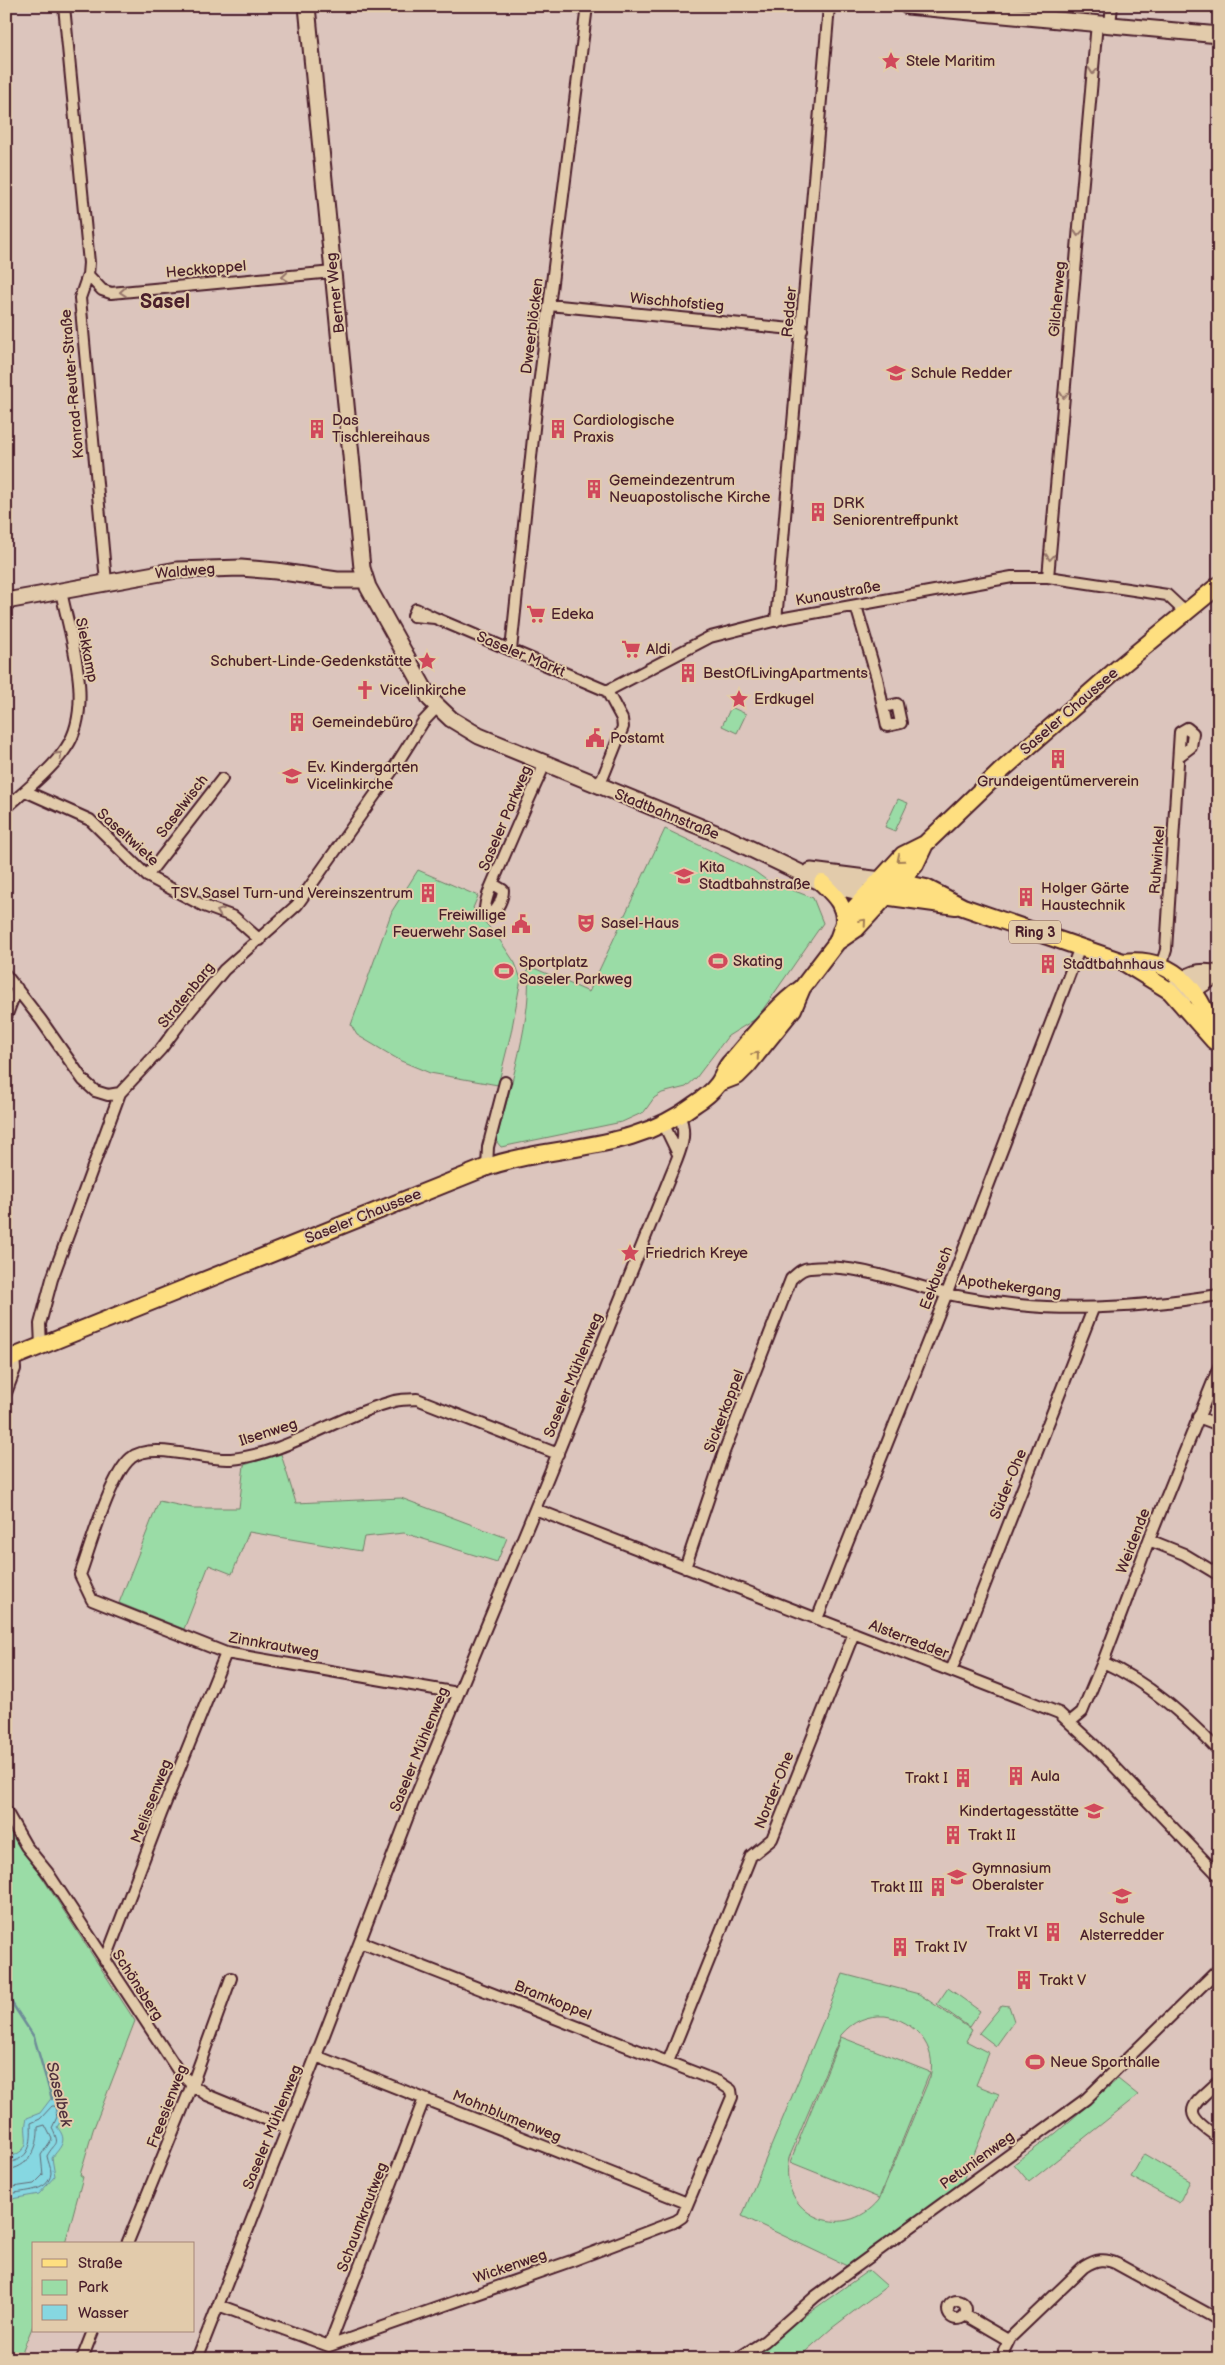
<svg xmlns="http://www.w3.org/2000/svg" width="1225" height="2365" font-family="'Balsamiq Sans',sans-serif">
<rect width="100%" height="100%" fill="#dcc5bd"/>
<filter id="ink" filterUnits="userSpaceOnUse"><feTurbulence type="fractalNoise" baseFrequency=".02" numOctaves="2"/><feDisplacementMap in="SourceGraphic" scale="10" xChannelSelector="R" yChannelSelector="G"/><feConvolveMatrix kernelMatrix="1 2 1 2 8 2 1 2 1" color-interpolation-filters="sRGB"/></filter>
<g filter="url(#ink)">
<path fill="#9adca6" stroke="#727e68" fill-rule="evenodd" d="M731,707L746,714L737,733L722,726Z
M898,799L908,803L895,831L885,827Z
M665,829L754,871L776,887L787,888L813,898L823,923L757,1018L728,1036L696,1078L686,1087L662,1093L654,1098L644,1112L622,1122L501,1147L496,1141C508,1095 535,1010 527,965L589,992Z
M418,870L478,896L473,908L499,939L515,963L521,979L511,1033L498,1085L430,1073L401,1061L357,1035L351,1025L392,911Z
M281,1454L296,1503L401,1498L507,1538L497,1562L404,1533L364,1537L361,1551L249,1532L232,1574L209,1565L184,1629L119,1603L159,1501L192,1508H239L244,1465Z
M6,1815L31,1860L135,2021L93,2130L80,2175L83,2177L65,2244H34V2323L19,2359H6Z
M843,1974L919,1994L972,2030L966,2041L989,2053L976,2085L999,2094L962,2183L847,2266L742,2216ZM885,2016C914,2020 938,2047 930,2077L879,2200C843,2244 777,2215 789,2158L841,2035C853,2021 867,2015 885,2016Z
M948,1988L980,2011L969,2027L937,2004Z
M1002,2005L1009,2006L1014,2021L996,2046L979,2033Z
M841,2037L930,2072L879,2198L790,2162Z
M1118,2079L1138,2095L1029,2182L1014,2164L1056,2133Z
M1144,2154L1190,2181L1179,2203L1131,2177Z
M869,2270L887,2286L832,2328L797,2359H744Z"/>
<path fill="#86d7e1" stroke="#6e8d98" d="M53,2096L61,2101L62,2119L57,2127C69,2141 60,2147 52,2158L55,2176L39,2194L6,2200V2159C38,2147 21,2138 27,2118L40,2113Z"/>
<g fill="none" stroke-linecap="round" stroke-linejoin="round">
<path stroke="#626974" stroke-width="1" d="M6,2163C31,2160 32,2143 31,2123L40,2119L52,2106H55L57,2117L52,2128C61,2147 55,2141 47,2156C48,2162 51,2167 51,2173C49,2194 19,2190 6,2195
M6,2170C29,2168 39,2148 38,2127L45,2125L52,2139L41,2155L43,2175L34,2184L6,2188"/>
<path stroke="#6e8d98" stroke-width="2.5" d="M6,1994L34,2037L52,2099"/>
<g stroke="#4a1f2b" stroke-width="14">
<path id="street" d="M64,6L89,263L88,275L80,298L106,582
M1110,24L1112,6
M88,275L102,290L111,293L333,272
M549,305L802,330
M1048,577L1097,23
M856,606L877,678L887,726L901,723L897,704L884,707
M435,618L416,609L413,616L435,618L607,691
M776,621L829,6
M511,650L536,409L587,6
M607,691L710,637L785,618L1012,577H1048L1167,595L1185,612
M599,787L623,727L622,719L607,691
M25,791L90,820L147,876L204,906L234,917L260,940
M6,808C25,791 53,768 66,748C95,706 70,637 61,591
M147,876L222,779
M493,884L503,890C503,898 498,910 491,913L485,908C486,894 494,880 499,868C514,833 529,798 545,764
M1161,966L1166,950L1180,732L1187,728L1193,733L1191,747L1179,756
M6,975L41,1020L83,1080L95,1091L108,1095L120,1093
M6,1017L17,988
M664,1125L678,1154
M487,1167L488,1147L505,1082
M41,1346L40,1324L52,1279L120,1093L161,1049L181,1022L224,970L297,905L394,768L423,722L438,706
M6,1393L15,1369L14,1357
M1198,1417L1219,1425
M535,1509L1059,1713L1095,1746L1219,1876
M1149,1540L1184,1554L1219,1575
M685,1568L724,1452L791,1279C797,1274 802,1268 810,1268C855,1263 901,1282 944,1293C968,1299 994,1302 1019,1305C1086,1312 1152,1305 1219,1295
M817,1619L947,1293L1080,947
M1103,1662C1149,1683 1184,1715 1219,1751
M951,1671L1093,1309
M458,1693L226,1653L92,1600L80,1575C90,1548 110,1475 131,1458C151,1441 204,1461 231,1459C286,1454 338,1416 391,1402C399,1399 409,1400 417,1399L558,1454
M1070,1722L1082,1712L1103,1662L1149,1540L1219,1367
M6,1811L26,1846L48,1873L177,2069L192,2085L207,2095L287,2128
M105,1961L161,1814L226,1653
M316,2056L687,2203
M668,2062L751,1856L772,1839L854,1633
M1219,2081C1190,2108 1179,2111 1219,2138
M127,2244L192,2085L231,1978
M948 2310a9 9 0 1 1 18 0a9 9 0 1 1-18 0Z
M218,2305L329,2346L571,2261L676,2221L682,2217L732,2097L731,2090L719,2082L360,1942
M965,2315L1008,2340
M329,2346L424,2099
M82,2359L93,2331
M197,2359L316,2056L413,1803L535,1509L669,1179C677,1158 690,1137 679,1115
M737,2359L765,2341L816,2296L1086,2099L1219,1969
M1004,2359V2350L1010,2338L1084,2267C1096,2259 1105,2258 1117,2264L1219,2320"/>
</g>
<g stroke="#4a1f2b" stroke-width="19">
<path id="secondary" d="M307,6L362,568L368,587L430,699L451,719L479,736L730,839L822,883L867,894
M907,6L1219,35
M6,601L177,570L241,568L276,571L337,580H365
M811,871L889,881
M1175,987C1188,974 1199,969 1218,974
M1179,1000L1219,973"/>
</g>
<g stroke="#4a1f2b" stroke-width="20">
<path id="primary" d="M898,882L926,888L963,907L1123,962L1170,991L1214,1041
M822,883C834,895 845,904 844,923
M876,895L956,906
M837,942L844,923L851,912L903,855L925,844L1001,771L1117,669L1219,585
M1123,962C1175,956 1204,993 1214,1039
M719,1083L737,1076L748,1065L793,1009L802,988L837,942L856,929L915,865L925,844
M6,1360L487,1167C558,1143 631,1153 695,1104C703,1099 712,1092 718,1084C723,1078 724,1070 729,1064C752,1038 774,1008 802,988"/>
</g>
<use href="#street" stroke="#e2cbab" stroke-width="10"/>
<use href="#secondary" stroke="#e2cbab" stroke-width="15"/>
<use href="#primary" stroke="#fedf80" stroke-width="16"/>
</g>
<defs><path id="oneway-chevron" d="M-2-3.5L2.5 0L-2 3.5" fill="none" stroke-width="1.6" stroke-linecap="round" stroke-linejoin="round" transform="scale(1.25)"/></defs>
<g stroke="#96756b">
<use href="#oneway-chevron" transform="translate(1093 71) rotate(95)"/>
<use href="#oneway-chevron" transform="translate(1078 233) rotate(95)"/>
<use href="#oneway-chevron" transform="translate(285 277) rotate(175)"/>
<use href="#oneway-chevron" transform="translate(123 292) rotate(175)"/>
<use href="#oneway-chevron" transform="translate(1064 395) rotate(95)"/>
<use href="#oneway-chevron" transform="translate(1050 557) rotate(95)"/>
<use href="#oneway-chevron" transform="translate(59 755) rotate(-46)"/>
<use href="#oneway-chevron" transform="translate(220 912) rotate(-159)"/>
</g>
<g stroke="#a47f56">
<use href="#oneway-chevron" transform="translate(900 859) rotate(139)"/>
<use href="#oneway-chevron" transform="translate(863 922) rotate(-49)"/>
<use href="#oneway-chevron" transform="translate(756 1055) rotate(-50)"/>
</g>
</g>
<defs>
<g id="sight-bare" transform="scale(1.5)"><path d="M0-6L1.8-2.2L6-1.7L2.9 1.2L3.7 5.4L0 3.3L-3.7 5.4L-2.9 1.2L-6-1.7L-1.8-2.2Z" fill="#d1495b" stroke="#e2cbab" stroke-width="2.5" paint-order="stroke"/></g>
<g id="school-bare" transform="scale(1.5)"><path d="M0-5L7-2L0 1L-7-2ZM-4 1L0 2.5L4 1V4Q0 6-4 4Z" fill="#d1495b" stroke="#e2cbab" stroke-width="2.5" paint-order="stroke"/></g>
<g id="building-bare" transform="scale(1.5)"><path d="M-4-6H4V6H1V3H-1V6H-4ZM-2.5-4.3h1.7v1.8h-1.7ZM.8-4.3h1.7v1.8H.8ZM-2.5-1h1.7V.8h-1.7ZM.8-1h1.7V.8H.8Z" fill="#d1495b" stroke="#e2cbab" stroke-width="2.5" paint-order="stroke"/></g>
<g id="supermarket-bare" transform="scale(1.5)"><path d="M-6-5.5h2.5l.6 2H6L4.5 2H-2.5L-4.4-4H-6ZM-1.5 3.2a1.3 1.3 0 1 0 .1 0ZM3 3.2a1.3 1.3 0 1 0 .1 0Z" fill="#d1495b" stroke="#e2cbab" stroke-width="2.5" paint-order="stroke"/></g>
<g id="church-bare" transform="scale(1.5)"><path d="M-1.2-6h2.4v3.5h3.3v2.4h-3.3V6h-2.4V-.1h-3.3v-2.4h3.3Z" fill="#d1495b" stroke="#e2cbab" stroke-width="2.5" paint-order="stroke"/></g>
<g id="civic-bare" transform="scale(1.5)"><path d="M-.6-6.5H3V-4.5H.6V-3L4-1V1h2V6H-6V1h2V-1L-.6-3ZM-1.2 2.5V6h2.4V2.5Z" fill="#d1495b" stroke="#e2cbab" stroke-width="2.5" paint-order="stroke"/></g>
<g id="theatre-bare" transform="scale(1.5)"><path d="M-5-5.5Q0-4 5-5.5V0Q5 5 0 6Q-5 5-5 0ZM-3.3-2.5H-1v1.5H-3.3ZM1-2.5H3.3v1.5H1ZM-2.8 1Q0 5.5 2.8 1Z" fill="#d1495b" stroke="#e2cbab" stroke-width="2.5" paint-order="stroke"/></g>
<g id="stadium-bare" transform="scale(1.5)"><path d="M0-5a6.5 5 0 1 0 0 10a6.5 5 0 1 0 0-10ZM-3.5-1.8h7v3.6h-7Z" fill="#d1495b" stroke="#e2cbab" stroke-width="2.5" paint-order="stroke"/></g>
</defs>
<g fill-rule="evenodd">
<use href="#sight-bare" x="891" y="61"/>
<use href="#school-bare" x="896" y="373"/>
<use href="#building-bare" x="317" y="429"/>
<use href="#building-bare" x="558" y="429"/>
<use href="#building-bare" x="594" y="489"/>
<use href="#building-bare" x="818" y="512"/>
<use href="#supermarket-bare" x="536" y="614"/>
<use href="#supermarket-bare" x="631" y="649"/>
<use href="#sight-bare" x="427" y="661"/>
<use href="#building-bare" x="688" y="673"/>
<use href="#church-bare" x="365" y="690"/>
<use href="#sight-bare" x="739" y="699"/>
<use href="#building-bare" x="297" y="722"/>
<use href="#civic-bare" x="595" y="738"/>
<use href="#building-bare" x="1058" y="759"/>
<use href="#school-bare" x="292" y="776"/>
<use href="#school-bare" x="684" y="876"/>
<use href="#building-bare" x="428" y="893"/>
<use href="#building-bare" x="1026" y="897"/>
<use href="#theatre-bare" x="586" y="923"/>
<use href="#civic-bare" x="521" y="924"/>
<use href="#stadium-bare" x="718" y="961"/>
<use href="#building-bare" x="1048" y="964"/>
<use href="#stadium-bare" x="504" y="971"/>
<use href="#sight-bare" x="630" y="1253"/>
<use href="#building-bare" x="1016" y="1776"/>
<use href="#building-bare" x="963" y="1778"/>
<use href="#school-bare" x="1094" y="1811"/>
<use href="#building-bare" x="953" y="1835"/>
<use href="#school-bare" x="957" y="1877"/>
<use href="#building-bare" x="938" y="1887"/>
<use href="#school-bare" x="1122" y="1896"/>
<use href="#building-bare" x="1053" y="1932"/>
<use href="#building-bare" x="900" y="1947"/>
<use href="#building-bare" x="1024" y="1980"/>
<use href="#stadium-bare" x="1035" y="2062"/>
</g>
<g text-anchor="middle" stroke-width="4" stroke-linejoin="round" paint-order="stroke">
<rect fill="#e2cbab" stroke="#785351" stroke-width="1" x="1009" y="920.5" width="52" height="23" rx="4"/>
<g font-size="14" font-weight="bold" fill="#4a1f2b">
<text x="1035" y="937">Ring 3</text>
</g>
<g font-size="15" fill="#4a1f2b" stroke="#e2cbab" text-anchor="start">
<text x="906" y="66">Stele Maritim</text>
<text x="911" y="378">Schule Redder</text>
<text x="332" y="425">Das<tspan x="332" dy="17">Tischlereihaus</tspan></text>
<text x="573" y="425">Cardiologische<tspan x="573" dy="17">Praxis</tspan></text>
<text x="609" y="485">Gemeindezentrum<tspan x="609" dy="17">Neuapostolische Kirche</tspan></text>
<text x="833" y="508">DRK<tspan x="833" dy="17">Seniorentreffpunkt</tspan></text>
<text x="551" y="619">Edeka</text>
<text x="646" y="654">Aldi</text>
<text x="412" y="666" text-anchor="end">Schubert-Linde-Gedenkstätte</text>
<text x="703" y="678">BestOfLivingApartments</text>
<text x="380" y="695">Vicelinkirche</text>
<text x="754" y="704">Erdkugel</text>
<text x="312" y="727">Gemeindebüro</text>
<text x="610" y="743">Postamt</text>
<text x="307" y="772">Ev. Kindergarten<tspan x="307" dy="17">Vicelinkirche</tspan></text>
<text x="1058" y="786" text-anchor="middle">Grundeigentümerverein</text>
<text x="699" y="872">Kita<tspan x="699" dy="17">Stadtbahnstraße</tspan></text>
<text x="1041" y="893">Holger Gärte<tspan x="1041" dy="17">Haustechnik</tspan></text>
<text x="413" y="898" text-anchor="end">TSV Sasel Turn-und Vereinszentrum</text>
<text x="506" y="920" text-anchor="end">Freiwillige<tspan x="506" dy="17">Feuerwehr Sasel</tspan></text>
<text x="601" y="928">Sasel-Haus</text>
<text x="733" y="966">Skating</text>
<text x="519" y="967">Sportplatz<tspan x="519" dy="17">Saseler Parkweg</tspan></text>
<text x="1063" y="969">Stadtbahnhaus</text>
<text x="645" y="1258">Friedrich Kreye</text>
<text x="1031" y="1781">Aula</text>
<text x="948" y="1783" text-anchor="end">Trakt I</text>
<text x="1079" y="1816" text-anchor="end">Kindertagesstätte</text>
<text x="968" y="1840">Trakt II</text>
<text x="972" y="1873">Gymnasium<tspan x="972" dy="17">Oberalster</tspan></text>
<text x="923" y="1892" text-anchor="end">Trakt III</text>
<text x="1122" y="1923" text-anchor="middle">Schule<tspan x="1122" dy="17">Alsterredder</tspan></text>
<text x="1038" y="1937" text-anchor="end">Trakt VI</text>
<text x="915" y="1952">Trakt IV</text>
<text x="1039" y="1985">Trakt V</text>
<text x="1050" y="2067">Neue Sporthalle</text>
</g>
<g font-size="15" fill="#4a1f2b" stroke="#e2cbab">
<text transform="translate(206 269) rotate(-5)" y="5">Heckkoppel</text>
<text transform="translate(335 293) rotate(-96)" y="5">Berner Weg</text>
<text transform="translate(1057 299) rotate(-85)" y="5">Gilcherweg</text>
<text transform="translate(677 302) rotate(5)" y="5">Wischhofstieg</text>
<text transform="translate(789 312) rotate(-85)" y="5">Redder</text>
<text transform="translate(532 326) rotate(-83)" y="5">Dweerblöcken</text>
<text transform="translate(72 384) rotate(-95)" y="5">Konrad-Reuter-Straße</text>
<text transform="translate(185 571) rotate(-5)" y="5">Waldweg</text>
<text transform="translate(838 593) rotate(-10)" y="5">Kunaustraße</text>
<text transform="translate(87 650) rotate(79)" y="5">Siekkamp</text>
<text transform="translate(521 654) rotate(23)" y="5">Saseler Markt</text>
<text transform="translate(1069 711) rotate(-41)" y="5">Saseler Chaussee</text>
<text transform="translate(182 806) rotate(-53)" y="5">Saselwisch</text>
<text transform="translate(667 814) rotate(22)" y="5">Stadtbahnstraße</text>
<text transform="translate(505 818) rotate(-67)" y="5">Saseler Parkweg</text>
<text transform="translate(128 837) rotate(42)" y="5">Saseltwiete</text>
<text transform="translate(1157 860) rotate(-86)" y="5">Ruhwinkel</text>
<text transform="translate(186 995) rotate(-51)" y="5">Stratenbarg</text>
<text transform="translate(363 1216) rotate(-22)" y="5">Saseler Chaussee</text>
<text transform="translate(936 1278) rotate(-69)" y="5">Eekbusch</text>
<text transform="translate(1010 1286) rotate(7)" y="5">Apothekergang</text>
<text transform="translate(573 1375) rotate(-68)" y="5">Saseler Mühlenweg</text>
<text transform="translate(724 1411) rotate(-69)" y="5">Sickerkoppel</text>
<text transform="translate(268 1432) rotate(-18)" y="5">Ilsenweg</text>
<text transform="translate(1008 1484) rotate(-68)" y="5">Süder-Ohe</text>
<text transform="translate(1133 1541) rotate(-69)" y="5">Weidende</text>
<text transform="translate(909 1639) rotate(21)" y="5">Alsterredder</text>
<text transform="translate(274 1645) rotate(10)" y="5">Zinnkrautweg</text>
<text transform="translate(419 1749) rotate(-68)" y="5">Saseler Mühlenweg</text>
<text transform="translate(774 1790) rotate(-68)" y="5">Norder-Ohe</text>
<text transform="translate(151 1801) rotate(-69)" y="5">Melissenweg</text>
<text transform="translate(138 1985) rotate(57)" y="5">Schönsberg</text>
<text transform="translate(553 2000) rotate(22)" y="5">Bramkoppel</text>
<text transform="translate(167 2106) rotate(-69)" y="5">Freesienweg</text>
<text transform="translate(507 2116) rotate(22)" y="5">Mohnblumenweg</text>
<text transform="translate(272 2127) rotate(-68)" y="5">Saseler Mühlenweg</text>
<text transform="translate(977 2160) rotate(-36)" y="5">Petunienweg</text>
<text transform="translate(362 2217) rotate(-69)" y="5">Schaumkrautweg</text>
<text transform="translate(510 2266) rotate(-19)" y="5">Wickenweg</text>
</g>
<g font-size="16" font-style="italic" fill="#50313d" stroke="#e2cbab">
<text transform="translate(60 2094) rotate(76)" y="6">Saselbek</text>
</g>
<g font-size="20" font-weight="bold" fill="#4a1f2b" stroke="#e2cbab">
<text x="165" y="308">Sasel</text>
</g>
</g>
<rect width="1225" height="2365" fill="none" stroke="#e2cbab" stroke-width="25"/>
<rect x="12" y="12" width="1200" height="2340" fill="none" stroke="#4a1f2b" stroke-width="2" filter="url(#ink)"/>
<rect x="32" y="2242" width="162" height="90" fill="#e2cbab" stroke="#a58678"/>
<rect x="42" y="2259" width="25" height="8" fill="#fedf80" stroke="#a58678"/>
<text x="78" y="2268" font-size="15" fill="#4a1f2b">Straße</text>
<rect x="42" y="2280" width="25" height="15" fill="#9adca6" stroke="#a58678"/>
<text x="78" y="2292" font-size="15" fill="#4a1f2b">Park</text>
<rect x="42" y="2305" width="25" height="15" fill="#86d7e1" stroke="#a58678"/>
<text x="78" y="2318" font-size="15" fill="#4a1f2b">Wasser</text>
</svg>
